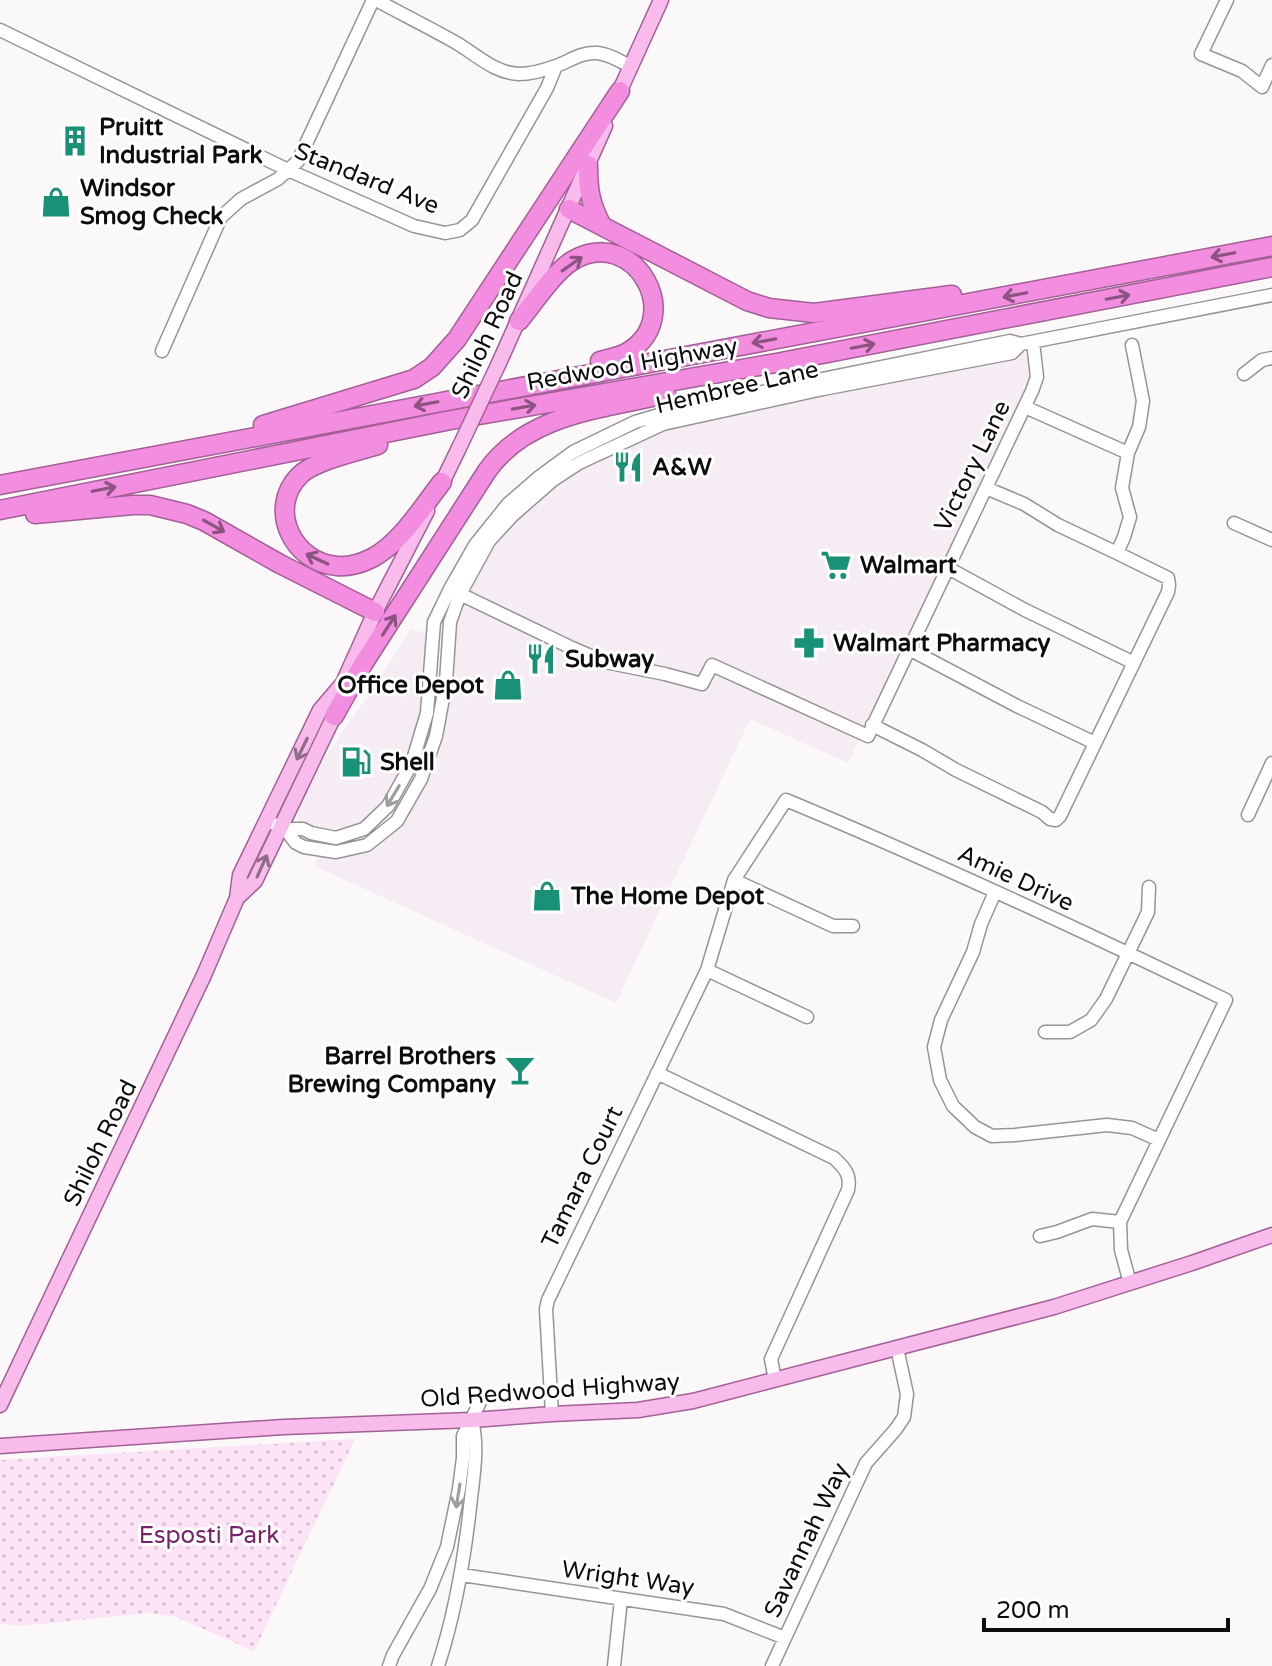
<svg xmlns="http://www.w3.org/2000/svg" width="1272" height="1666" font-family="'Varela Round',sans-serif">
<defs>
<pattern id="park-dots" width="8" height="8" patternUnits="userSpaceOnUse" patternTransform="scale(2)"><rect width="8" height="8" fill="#fce3f6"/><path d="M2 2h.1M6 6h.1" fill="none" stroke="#d7c2d2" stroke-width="1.8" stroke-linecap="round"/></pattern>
</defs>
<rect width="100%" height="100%" fill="#fbf8fa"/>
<path fill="#f6ecf3" d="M1023,351L1032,358L1031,381L848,763L750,719L616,1003L314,866L319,854H361L399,827L434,759L455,621L473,579L493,545L529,509L569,475L672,425L786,405L933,370Z
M411,629L430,634L426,692L414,746L397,784L374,815L347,829L323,830L298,822L299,797L342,732L372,691Z"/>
<path fill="url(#park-dots)" d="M355,1439L254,1651L176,1617L149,1613L20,1626L0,1624V1460Z"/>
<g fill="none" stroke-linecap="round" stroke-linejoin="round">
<g stroke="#979496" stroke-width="15">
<path id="minor" d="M376,0C402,14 428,27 453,41C475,53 493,73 519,74C531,74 545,70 556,66C570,61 581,52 597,53C609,54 620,61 631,67
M1227,0L1201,54L1242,71L1262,87L1272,65
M0,30L288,170L414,226L445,233L460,230L472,220L547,88L556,66
M162,351L221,217L241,199L278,179L298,161L373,0
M1244,374L1262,360L1272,358
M1025,407L1128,453
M986,488L1024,504L1058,525L1117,553
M1234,523L1272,540
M948,568L1025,610L1134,663
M456,592L572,648L605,662L665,674L702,684L712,665L868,736L1032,391L1037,377L1033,342
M909,649L1017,706L1095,743
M872,725L922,750L956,770L1042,812L1050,819L1056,820L1060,816L1168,592L1169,585L1168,578L1117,553L1124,537L1130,517L1122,488L1128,453L1139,427L1143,401L1132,345
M1248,815L1272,763
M274,824L285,829H303L311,833L336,838L364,829L388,806L412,763L427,713L434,622L450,589L475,545L508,504L539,477L573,452L635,422L662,414L822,379L1010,341L1021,344L1272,295
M285,829L296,843L304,847L336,852L367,845L397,821L421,779L436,736L446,682L450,622L460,594L489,541L513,515L553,480L579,463L663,424L823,389L1012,353L1021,344
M734,880L833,926H853
M995,892L981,924L973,952L941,1020L934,1047L940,1080L953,1106L975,1127L992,1136L1015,1135L1107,1125L1132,1128L1159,1140
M707,970L807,1017
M1045,1032H1070L1091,1020L1106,999L1148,912L1149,887
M657,1073L834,1158C845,1168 851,1175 848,1190L771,1359L775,1380
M1040,1236L1057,1232L1092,1219L1120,1222
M552,1414L546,1309L548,1300L707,970L734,880L786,800C935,862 1081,930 1226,1000L1120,1222L1121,1250L1130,1283
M462,1575L724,1614L785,1638
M389,1666L393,1655L430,1589L447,1547L459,1489L463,1458V1436L480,1402
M438,1666C455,1614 464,1562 470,1507C473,1478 479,1449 472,1420
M614,1666L621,1599
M772,1666L866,1463L896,1429L904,1417L907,1394L897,1348"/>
</g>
<g stroke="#a36096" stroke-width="17">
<path id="major" d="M616,99L661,0
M499,363L605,126
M439,489L458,450
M237,898L255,881L334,716L343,683L375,612L427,511
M0,1405L204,975L237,898L240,875L320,710L343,683
M0,1446L283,1427L472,1420L552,1414L638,1410L693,1401L1054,1307L1192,1263L1272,1235"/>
</g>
<g stroke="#a36096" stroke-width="21">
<path id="highway" d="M588,165C588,189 590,203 601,224
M569,209L747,301L769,308L814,313L952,295
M519,321C534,303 553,273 572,261C635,223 689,321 624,354C617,357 608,359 600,361
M263,425L414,379L432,367L457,339L620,91
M378,445C358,451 313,461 299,476C267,509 293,563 337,566C348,567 362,563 372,558C400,544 423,506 442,482
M0,485L1272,246
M0,510L451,420L776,363L1272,267
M35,514L133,505H150L187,514L204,521L280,564L375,612
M334,716L363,664L487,471C527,414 602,409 666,394"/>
</g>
<use href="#minor" stroke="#fff" stroke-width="12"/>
<use href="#major" stroke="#f8bbec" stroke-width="14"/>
<use href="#highway" stroke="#f38ddf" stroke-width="18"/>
<g stroke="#a36096" stroke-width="17" stroke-linecap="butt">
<path id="major-bridge" d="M458,450L499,363"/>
</g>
<use href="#major-bridge" stroke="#f8bbec" stroke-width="14"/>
</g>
<defs><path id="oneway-shaft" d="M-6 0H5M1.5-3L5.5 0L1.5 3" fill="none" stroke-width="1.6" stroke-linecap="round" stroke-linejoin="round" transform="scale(2)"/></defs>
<g stroke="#8c5380">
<use href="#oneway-shaft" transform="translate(1223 255) rotate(169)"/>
<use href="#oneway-shaft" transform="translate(572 264) rotate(-35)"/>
<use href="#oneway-shaft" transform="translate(1015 295) rotate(169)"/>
<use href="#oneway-shaft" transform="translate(1118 297) rotate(-11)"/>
<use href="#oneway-shaft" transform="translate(764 341) rotate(170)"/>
<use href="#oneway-shaft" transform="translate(863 346) rotate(-11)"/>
<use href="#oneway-shaft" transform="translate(426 404) rotate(169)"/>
<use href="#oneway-shaft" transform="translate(524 407) rotate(-10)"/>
<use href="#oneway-shaft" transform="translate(104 489) rotate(-11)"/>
<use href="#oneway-shaft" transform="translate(214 526) rotate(29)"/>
<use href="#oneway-shaft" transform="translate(317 559) rotate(-155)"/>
<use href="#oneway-shaft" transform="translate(389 625) rotate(-57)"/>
</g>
<g stroke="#8f6d88">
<use href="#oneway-shaft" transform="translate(302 749) rotate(116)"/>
<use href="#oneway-shaft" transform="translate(262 866) rotate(-66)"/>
</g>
<g stroke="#9f9e9e">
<use href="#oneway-shaft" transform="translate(393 796) rotate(121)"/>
<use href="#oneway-shaft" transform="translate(458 1496) rotate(99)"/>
</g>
<defs>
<g id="building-bare" transform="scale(2.4)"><path d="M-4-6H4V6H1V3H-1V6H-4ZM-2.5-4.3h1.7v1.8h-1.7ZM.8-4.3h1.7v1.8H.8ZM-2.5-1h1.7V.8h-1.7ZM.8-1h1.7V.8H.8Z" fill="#189176" stroke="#fff" stroke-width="2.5" paint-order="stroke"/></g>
<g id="shop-bare" transform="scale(2.4)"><path d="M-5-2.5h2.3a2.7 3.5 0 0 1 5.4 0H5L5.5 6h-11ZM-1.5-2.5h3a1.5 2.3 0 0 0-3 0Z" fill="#189176" stroke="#fff" stroke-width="2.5" paint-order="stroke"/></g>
<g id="restaurant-bare" transform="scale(2.4)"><path d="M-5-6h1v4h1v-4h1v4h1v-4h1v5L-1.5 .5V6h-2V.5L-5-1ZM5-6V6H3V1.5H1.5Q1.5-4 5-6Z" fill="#189176" stroke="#fff" stroke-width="2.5" paint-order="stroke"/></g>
<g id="supermarket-bare" transform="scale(2.4)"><path d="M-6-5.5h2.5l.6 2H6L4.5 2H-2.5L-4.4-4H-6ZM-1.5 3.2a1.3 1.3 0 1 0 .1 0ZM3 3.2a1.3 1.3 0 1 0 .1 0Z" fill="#189176" stroke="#fff" stroke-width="2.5" paint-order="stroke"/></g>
<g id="pharmacy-bare" transform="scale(2.4)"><path d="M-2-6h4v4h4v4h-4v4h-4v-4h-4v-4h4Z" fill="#189176" stroke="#fff" stroke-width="2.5" paint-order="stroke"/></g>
<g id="fuel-bare" transform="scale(2.4)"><path d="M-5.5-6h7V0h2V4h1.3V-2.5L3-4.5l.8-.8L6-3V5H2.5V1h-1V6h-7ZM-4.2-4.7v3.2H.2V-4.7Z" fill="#189176" stroke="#fff" stroke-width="2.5" paint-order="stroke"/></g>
<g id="bar-bare" transform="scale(2.4)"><path d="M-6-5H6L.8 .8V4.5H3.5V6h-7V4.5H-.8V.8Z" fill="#189176" stroke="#fff" stroke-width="2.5" paint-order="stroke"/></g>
</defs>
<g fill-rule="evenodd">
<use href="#building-bare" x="75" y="141"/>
<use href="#shop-bare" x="56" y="202"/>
<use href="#restaurant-bare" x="628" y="467"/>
<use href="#supermarket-bare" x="836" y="565"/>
<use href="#pharmacy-bare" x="809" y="643"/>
<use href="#restaurant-bare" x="541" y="659"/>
<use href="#shop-bare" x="508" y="685"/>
<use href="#fuel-bare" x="356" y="762"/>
<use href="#shop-bare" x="547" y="896"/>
<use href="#bar-bare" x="520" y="1070"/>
</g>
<g text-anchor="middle" stroke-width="6" stroke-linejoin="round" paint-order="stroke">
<g font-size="24" font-weight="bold" fill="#0e0d0d" stroke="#fff" text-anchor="start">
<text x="99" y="135">Pruitt<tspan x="99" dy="28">Industrial Park</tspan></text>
<text x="80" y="196">Windsor<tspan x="80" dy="28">Smog Check</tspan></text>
<text x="652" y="475">A&amp;W</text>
<text x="860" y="573">Walmart</text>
<text x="833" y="651">Walmart Pharmacy</text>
<text x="565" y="667">Subway</text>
<text x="484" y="693" text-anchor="end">Office Depot</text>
<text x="380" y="770">Shell</text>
<text x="571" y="904">The Home Depot</text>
<text x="496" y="1064" text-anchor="end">Barrel Brothers<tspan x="496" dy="28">Brewing Company</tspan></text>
</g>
<g font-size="24" fill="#0e0d0d" stroke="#fff">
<text transform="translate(367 178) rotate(22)" y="8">Standard Ave</text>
<text transform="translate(487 335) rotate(-65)" y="8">Shiloh Road</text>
<text transform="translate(632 364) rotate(-10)" y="8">Redwood Highway</text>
<text transform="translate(737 387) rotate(-13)" y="8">Hembree Lane</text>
<text transform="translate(972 466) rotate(-64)" y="8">Victory Lane</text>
<text transform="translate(1016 878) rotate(25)" y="8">Amie Drive</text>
<text transform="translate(100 1143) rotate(-64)" y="8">Shiloh Road</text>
<text transform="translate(582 1177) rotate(-64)" y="8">Tamara Court</text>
<text transform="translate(550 1390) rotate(-4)" y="8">Old Redwood Highway</text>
<text transform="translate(806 1540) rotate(-65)" y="8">Savannah Way</text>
<text transform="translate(628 1578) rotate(8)" y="8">Wright Way</text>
</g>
<g font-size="24" fill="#78226a" stroke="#fff">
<text x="209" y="1543">Esposti Park</text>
</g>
</g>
<path d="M984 1618v12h244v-12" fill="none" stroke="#0e0d0d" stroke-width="4"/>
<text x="996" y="1618" font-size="24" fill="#0e0d0d" stroke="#ffffff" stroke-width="6" paint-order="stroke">200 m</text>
</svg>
